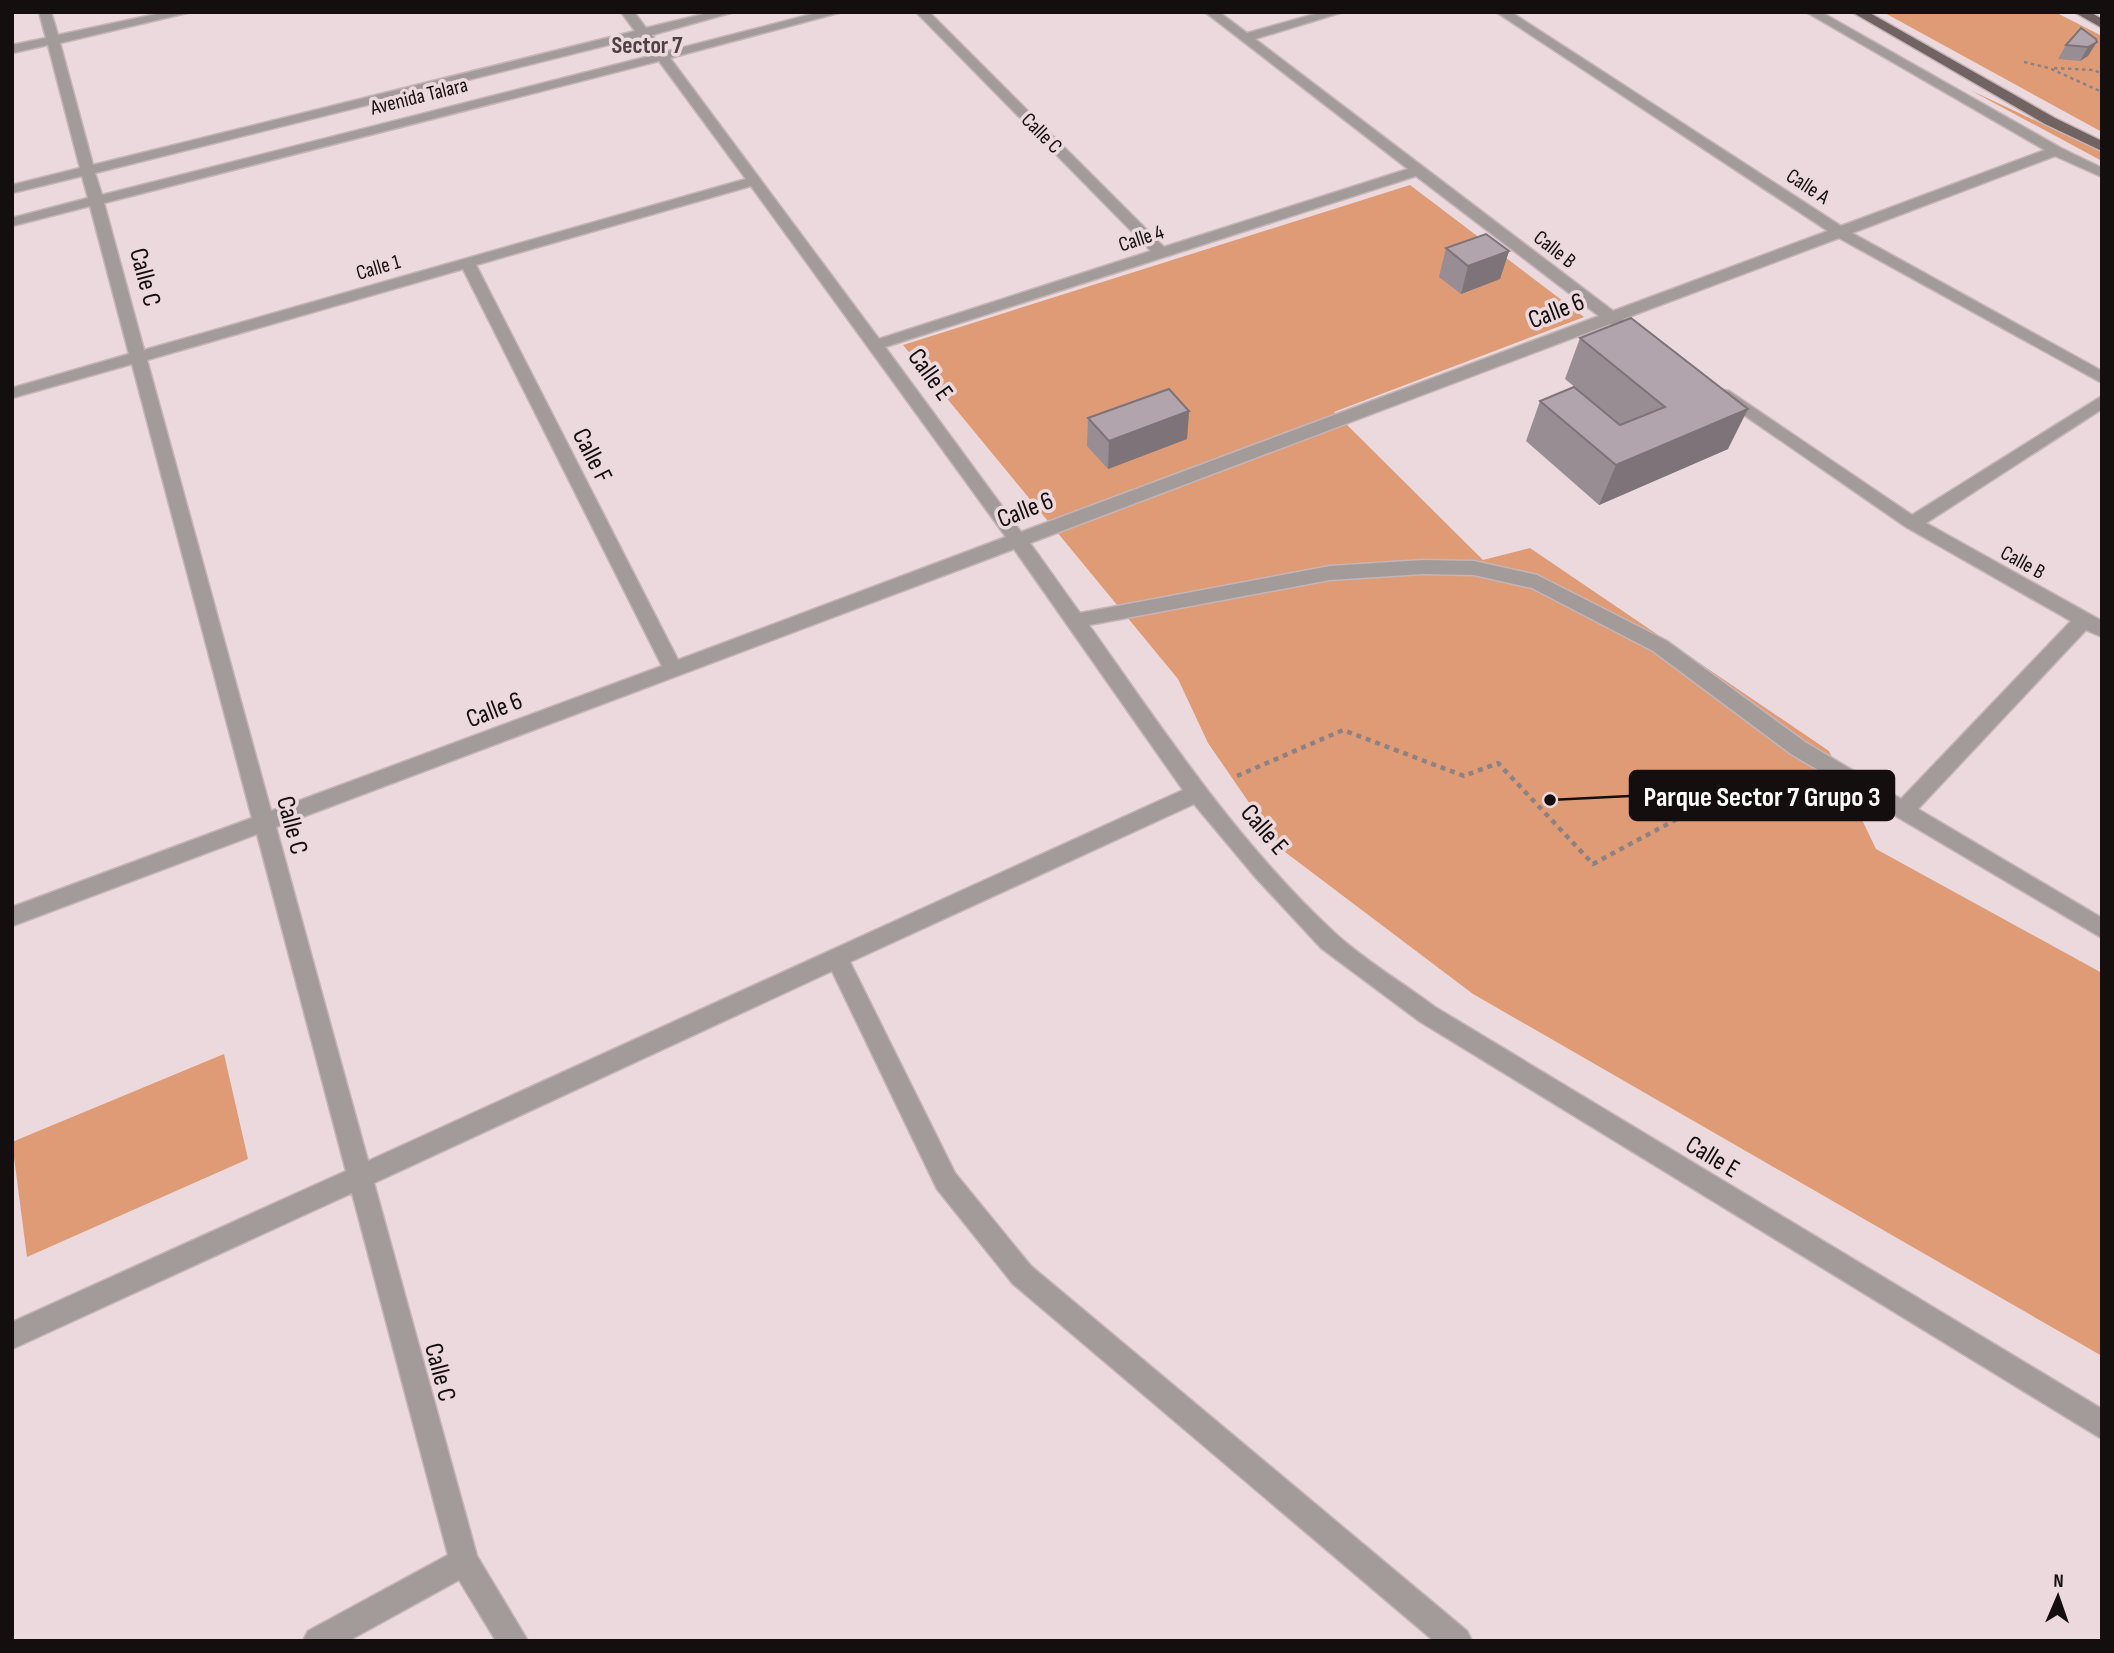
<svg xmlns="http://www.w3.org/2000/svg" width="2114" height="1653" font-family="'Sofia Sans Condensed',sans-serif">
<rect width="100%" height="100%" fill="#ecd9dd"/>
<path fill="#df9b75" d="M1883,12H2055L2102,36V132Z
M1970,90L2102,152V161Z
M1410,185L1584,317L1334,412L1483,560L1530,548L1829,751L1876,849L2102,973V1356L1473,994L1281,849L1208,743L1178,679L903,345Z
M224,1054L248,1159L27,1257L12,1142Z"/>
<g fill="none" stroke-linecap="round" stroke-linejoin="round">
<g stroke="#c5b4b8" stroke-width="3">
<path id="minor" d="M39,12H51L58,35L166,12H191L60,43L93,165L635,31L621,12H634L646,28L712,12H734L652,35L665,52L820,12H842L670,58L879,339L1151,251L916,12H929L1164,247L1408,169L1205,12H1219L1247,33L1322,12H1343L1255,39L1613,311L1828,231L1496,12H1511L1841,226L2045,150L1806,12H1821L2061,148L2102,168V177L2055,156L1852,233L2102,371V383L1839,238L1623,319L1626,323L1624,326L1618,328L1610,324L1030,543L1080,613L1330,566L1423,560L1474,561L1537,575L1667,641L1805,742L1901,799L2071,621L1906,527L1715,395L1723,390L1729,391L1912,515L2102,396V409L1926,523L2102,621V637L2086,630L1918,809L2102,918V938L1791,754L1653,651L1532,588L1474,575L1423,574L1330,580L1089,625C1164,731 1239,845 1336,934C1366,961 1403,983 1435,1007L2102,1409V1439L1419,1021L1321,948L1256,878L1194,804L850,962L955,1173L1031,1266L1467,1631L1472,1641H1434L1013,1284L937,1189L832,971L374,1183L477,1556L528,1641H496L459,1580L348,1641H303L308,1631L448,1555L352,1193L12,1349V1322L346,1171L257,834L12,926V907L252,818L132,364L12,398V388L129,354L90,206L12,226V218L88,198L82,176L12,193V185L80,168L48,45L12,53V45L46,38ZM640,37L654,55L102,195L95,173ZM659,61L746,179L144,350L104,203ZM1416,176L1599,316L1021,532L885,347ZM751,186L1006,537L678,660L476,265ZM463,269L662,666L271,811L147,360ZM1014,549L1183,790L368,1161L276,827Z"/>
</g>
<g stroke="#c5b4b8" stroke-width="3">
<path id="major" d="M1852,12H1868L2055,118L2102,141V151L2045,124Z
M2074,12H2090L2102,19V28Z"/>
</g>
<path stroke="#8e8184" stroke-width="2.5" stroke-dasharray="3.5 3.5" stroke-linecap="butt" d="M2024,62L2049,68L2102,92
M2054,68L2094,70L2102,74"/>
<path stroke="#8e8184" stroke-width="4.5" stroke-dasharray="5 5" stroke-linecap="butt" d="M1237,776L1343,730L1464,776L1498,763L1593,864L1746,782L1786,789"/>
<use href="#minor" fill="#a39b9a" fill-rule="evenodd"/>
<use href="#major" fill="#716361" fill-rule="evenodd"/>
</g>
<path fill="#998d94" d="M2096,39L2088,56L2080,61L2058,59L2066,45Z
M1446,248L1509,251L1500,279L1461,294L1439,277Z
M1580,338L1728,449L1599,505L1526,441L1540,401L1621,425L1565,379Z
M1189,411L1187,439L1108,469L1087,446L1088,418Z"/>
<path fill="#7d7378" d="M2097,42L2088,56L2080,61L2088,47Z
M1509,251L1500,279L1461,294L1468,266Z
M1748,409L1728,449L1599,505L1616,465Z
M1189,411L1187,439L1108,469L1109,441Z"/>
<path fill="#b2a4ac" stroke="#7d7378" stroke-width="2" d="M2081,28L2096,39L2097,42L2088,47L2066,45Z
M1486,234L1509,251L1468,266L1446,248Z
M1631,318L1748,409L1616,465L1540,401L1574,387L1620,425L1665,407L1580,338Z
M1169,389L1189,411L1109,441L1088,418Z"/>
<g text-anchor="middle" stroke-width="7" stroke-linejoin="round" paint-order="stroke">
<g font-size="21" fill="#140e0f" stroke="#ecd9dd">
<text transform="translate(419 96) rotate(-14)" y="7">Avenida Talara</text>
<text transform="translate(1042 133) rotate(45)" y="7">Calle C</text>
<text transform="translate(1808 186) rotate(33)" y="7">Calle A</text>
<text transform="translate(1141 238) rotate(-18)" y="7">Calle 4</text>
<text transform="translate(1555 249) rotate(38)" y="7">Calle B</text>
<text transform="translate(378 267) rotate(-16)" y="7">Calle 1</text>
<text transform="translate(2023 562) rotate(29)" y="7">Calle B</text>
</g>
<g font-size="24" font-weight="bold" fill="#4f4043" stroke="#ecd9dd">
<text x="647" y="53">Sector 7</text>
</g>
<g font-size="26" fill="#140e0f" stroke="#ecd9dd">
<text transform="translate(146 277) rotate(75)" y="9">Calle C</text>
<text transform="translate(1556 310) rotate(-21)" y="9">Calle 6</text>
<text transform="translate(931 374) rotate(54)" y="9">Calle E</text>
<text transform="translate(593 455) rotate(63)" y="9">Calle F</text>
<text transform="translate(1025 509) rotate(-21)" y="9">Calle 6</text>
<text transform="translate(494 709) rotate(-21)" y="9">Calle 6</text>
<text transform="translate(293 825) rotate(75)" y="9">Calle C</text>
<text transform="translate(1265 829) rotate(49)" y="9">Calle E</text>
<text transform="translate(1713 1156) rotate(31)" y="9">Calle E</text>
<text transform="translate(441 1372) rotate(75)" y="9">Calle C</text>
</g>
</g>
<path fill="none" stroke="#140e0f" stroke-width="2.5" d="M1550 800L1630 796"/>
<circle fill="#140e0f" stroke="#ecd9dd" stroke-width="2.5" cx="1550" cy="800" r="7"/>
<rect fill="#140e0f" stroke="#140e0f" stroke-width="2.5" x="1630" y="771" width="264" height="49" rx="7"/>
<g font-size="28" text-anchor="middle" font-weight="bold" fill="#fff">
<text x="1762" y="806">Parque Sector 7 Grupo 3</text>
</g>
<rect width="2114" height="1653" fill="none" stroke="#140e0f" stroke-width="28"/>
<g transform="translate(2058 1597) rotate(2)" stroke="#ecd9dd" stroke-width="5" paint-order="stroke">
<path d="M0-5L12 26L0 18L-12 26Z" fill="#140e0f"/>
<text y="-10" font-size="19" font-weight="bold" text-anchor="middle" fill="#140e0f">N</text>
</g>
</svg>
